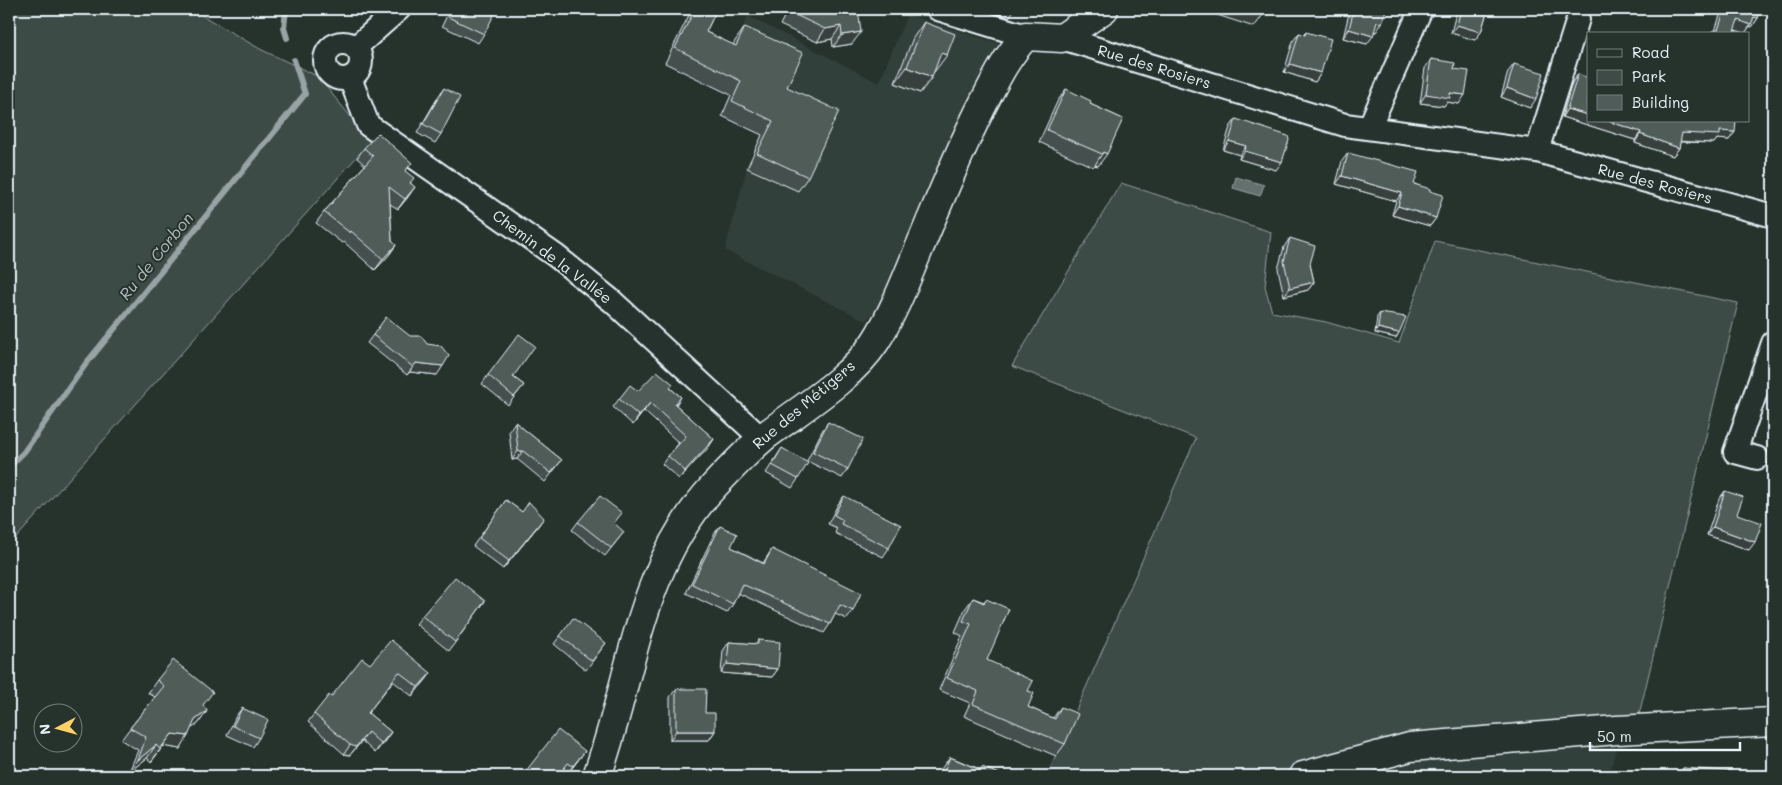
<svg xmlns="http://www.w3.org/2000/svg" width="1782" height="785" font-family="Mali,sans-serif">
<rect width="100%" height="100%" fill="#26332d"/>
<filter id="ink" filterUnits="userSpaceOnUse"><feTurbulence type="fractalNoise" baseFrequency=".02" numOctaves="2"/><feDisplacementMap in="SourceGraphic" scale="10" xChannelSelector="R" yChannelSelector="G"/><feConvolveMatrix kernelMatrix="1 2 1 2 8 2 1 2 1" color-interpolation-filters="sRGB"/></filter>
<g filter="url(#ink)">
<path fill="#333f3a" d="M907,15L998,43L965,121L880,305L866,321L725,250L747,168L762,135L721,116L731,95L714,87L748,16L879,83Z
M1619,738L1609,776H1324L1412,755Z"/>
<path fill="#3e4b47" stroke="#939ea0" d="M9,9H191L260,49L317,76L371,141L9,546Z
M1121,183L1271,232L1265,286L1272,312L1326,322L1399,343L1435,241L1738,303L1638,719L1292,770L1277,776H1047L1196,438L1012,366Z"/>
<path fill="#636f6d" stroke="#98a3a5" d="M1236,177L1264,185L1260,196L1233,188Z"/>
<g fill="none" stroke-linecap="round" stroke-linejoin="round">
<path stroke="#98a3a5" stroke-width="6" d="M286,9L284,28L287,38
M9,467L24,452L85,365L305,94L294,60"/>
<g stroke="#e8f1f8" stroke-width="26">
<path id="minor" d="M938,9L1026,36
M1062,38L1345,125L1537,151L1773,216
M325 61a18 18 0 1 1 36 0a18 18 0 1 1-36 0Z
M355,48L399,9
M350,78L368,125L556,256L612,301L762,439
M1369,128L1421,9
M1537,151L1578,19
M1757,458L1735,452L1773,343"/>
</g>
<g stroke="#e8f1f8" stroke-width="31">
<path id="major" d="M597,776C633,676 638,568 714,486C730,469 747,451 765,436C800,409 851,379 875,342C893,314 905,282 918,251C938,204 957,156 980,110C994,83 1005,58 1026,36L1062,38L1104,9
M1303,776L1410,747L1617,730L1773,722"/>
</g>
<use href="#minor" stroke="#26332d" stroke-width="22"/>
<use href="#major" stroke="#26332d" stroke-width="28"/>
</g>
<path fill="#454f4d" stroke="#e8f1f8" d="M450,9H486L484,34L478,43L442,26Z
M692,9H717L706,32L733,45L735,41L745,27L787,87L808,177L798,191L747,168L762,135L722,116L731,95L665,63Z
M788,9H858L852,44L833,47L832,39L817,42L780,25Z
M1350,9H1386L1382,23L1376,32H1374L1367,44L1343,38Z
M1457,9H1488L1481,32L1475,40L1451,33Z
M1722,9H1761L1758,18L1752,27L1750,26L1745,33L1735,30L1733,34H1710L1712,31H1715Z
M924,22L935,71H934L932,77L920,93L895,83L913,38Z
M1306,32L1321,73L1315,82L1284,72L1293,41L1299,33L1304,35Z
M1431,59L1454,69L1459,104L1447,102L1444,106L1420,103L1425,68Z
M1514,64L1530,108L1501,97L1508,72Z
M1578,74L1588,121L1735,132L1729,140L1717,139L1714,143L1680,142L1679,148L1673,156L1635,143V140L1562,117L1572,83Z
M444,88L441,134L435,143L417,133L438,97Z
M1066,89L1090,104L1123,119L1098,166L1095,165L1093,167L1039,142L1057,102Z
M1236,119L1276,170L1239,159L1240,155L1223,150L1230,127Z
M1773,143V159L1769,158Z
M364,148L406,172L411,183L408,197L398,209L390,204L392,241L396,245L389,255L375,270L344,242L342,243L316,223L324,212L365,165L357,158Z
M1348,153L1430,191L1436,218L1430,226L1392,215L1396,201L1336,184L1342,161Z
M1290,238L1310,264L1314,282L1308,290L1284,296L1278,269L1284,247Z
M1380,313L1396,338L1375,333L1377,317Z
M373,335L437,375L410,372L407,375L367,343Z
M488,375L513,377L524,385L508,405L482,384Z
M670,388L681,397L676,405L714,439L708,448L679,479L662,464L668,456L679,443L644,411L633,425L613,407L619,399L638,391Z
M515,422L562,460L545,482L517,459L512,460L509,431Z
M828,422L848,469L842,478L807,461L822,431Z
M1773,441V463L1770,461L1768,452L1771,445Z
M782,448L798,479L792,488L766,473Z
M1725,491L1737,514L1749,550L1707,535L1719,499Z
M844,496L889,548L883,557L835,533L837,528L828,524L838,504Z
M506,500L522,512L538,526L503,569L473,546Z
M578,522L624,532L605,556L572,530Z
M720,526L731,547L763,563L772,549L853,611L847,619L835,614L830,624L824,633L738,593L733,604L727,613L686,593L714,534Z
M973,598L984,602L986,599L987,660L1028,691V707L1053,718L1061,707L1065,744L1056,756L964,716L970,703L939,690L962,636L955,632L965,609Z
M485,601L449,651L416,624L422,616Z
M560,636L606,643L586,670L554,644Z
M758,640L778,669L772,677L721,673L723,651L729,642L755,644Z
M370,664L431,673L425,681L412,696L393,681L368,713L391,732L375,753L362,741L350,755L344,754L308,722L314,714L331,697Z
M157,680L203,706L207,711L198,724L191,728L180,749L163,746L151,762L147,758L129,772L138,750L121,740L130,728L155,697L148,693Z
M676,689L705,713L715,731L709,740H670V697Z
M242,708L259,738L253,747L227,735L236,716Z
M585,751L566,776H561L560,775L559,776H522Z
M950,757L980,769L982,767L1004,776H938L941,769Z
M1683,768L1738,776H1679V774Z"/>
<path fill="#38403e" stroke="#e8f1f8" d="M617,9H627L625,11Z
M982,9H1015L1009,17Z
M1203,9H1245L1263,15L1254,27L1202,10Z
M1754,17L1758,18L1752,27L1750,26L1745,33L1732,29L1738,20Z
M1377,22L1382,23L1376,32L1371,31Z
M1457,25L1481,32L1475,40L1451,33Z
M841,26L832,39L817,42L825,29Z
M1349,29L1373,36L1367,44L1343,38Z
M861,32L852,44L833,47L842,35Z
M941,53L947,55L935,71L930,69Z
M1290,64L1321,73L1315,82L1284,72Z
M907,67L932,77L920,93L895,83Z
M1507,88L1536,99L1530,108L1501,97Z
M1450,93L1465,95L1459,104L1447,102L1444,106L1420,103L1426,94Z
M1567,109L1588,115V121H1608L1641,132L1635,140L1562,117Z
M1720,131L1735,132L1729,140L1717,139L1714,143L1676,141L1682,133Z
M1640,134L1679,148L1673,156L1635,143Z
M1229,141L1246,146L1240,155L1223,150Z
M1245,151L1282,162L1276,170L1239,159Z
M1103,152L1107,154L1098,166L1095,165Z
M1773,152V159L1769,158Z
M1342,176L1402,193L1396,201L1336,184Z
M415,187L408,197L398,209L405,199Z
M1398,206L1436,218L1430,226L1392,215Z
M396,245L389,255L375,270L383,259Z
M1314,282L1308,290L1284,296L1290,288Z
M1378,328L1399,333L1396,338L1375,333Z
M416,363L443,366L437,375L410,372L407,375Z
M650,403L644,411L633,425L639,416Z
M714,439L708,448L679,479L685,471Z
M518,451H523L517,459L512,460Z
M1773,456V463L1770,461Z
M544,518L538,526L503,569L509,561Z
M1713,527L1755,542L1749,550L1707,535Z
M727,664L778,669L772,677L721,673Z
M431,673L425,681L412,696L418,687Z
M207,711L198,724L186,732L195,720Z
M676,731H715L709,740H670Z
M368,732L350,755L344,754L350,745Z
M391,732L385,741L375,753L381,744Z
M172,734L188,736L180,749L163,746L151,762Z
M156,745L147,758L129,772L138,760Z
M585,751L576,763L566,776L573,766Z"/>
<path fill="#505c59" stroke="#e8f1f8" d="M452,9H486L495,13L484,34L448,17Z
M695,9H717L706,32L736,46L745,27L803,53L787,87L839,111L808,177L757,153L773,121L732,101L741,81L675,48Z
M791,9H858L861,32L842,35L841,26L825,29L789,12Z
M1245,9H1265L1263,15Z
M1354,9H1386L1382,23L1377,22L1373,36L1349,29Z
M1461,9H1488L1481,32L1457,25Z
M1725,9H1761L1758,18L1754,17L1751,25L1738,20L1733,34H1711L1712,31L1718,30Z
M924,22L955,34L947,55L941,53L932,77L907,67Z
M1306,32L1331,39L1321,73L1290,64L1299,33L1305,35Z
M1431,59L1455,63L1454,69L1469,71L1465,95L1450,93V98L1426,94Z
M1514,64L1544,73L1536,99L1507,88Z
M1578,74L1588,78V115L1567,109Z
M444,88L460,97L441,134L423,124Z
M1066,89L1091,101L1090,104L1123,119L1107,154L1103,152L1102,154L1047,130Z
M1236,119L1288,136L1289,140L1282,162L1245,151L1246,146L1229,141Z
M1608,121H1736L1735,132L1720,131V135L1682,133L1679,148L1640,134L1641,132Z
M378,133L412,163L405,171L414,178L410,183L415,187L405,199L389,187L392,241L396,245L383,259L351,231L350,233L324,212L373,156L364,148Z
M1348,153L1418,172L1414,184L1430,189V191L1443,195L1436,218L1398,206L1402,193L1342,176Z
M1290,238L1315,246L1310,264L1314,282L1290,288L1284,261Z
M1380,313L1406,317L1399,333L1378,328Z
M386,317L410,336H421L427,344L441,346L449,356L443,366L416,363L413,367L373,335Z
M519,334L535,346L513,377L524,385L514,397L488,375Z
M657,371L673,384L670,388L681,397L675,404L714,439L685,471L668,456L686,436L650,403L639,416L619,399L630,385L638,391Z
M515,422L562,460L551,473L523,451H518Z
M828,422L863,439L848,469L813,452Z
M782,448L808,463L798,479L772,465Z
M1725,491L1743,497L1737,514L1762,523L1755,542L1713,527Z
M600,496L622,513L614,523L624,532L611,548L578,522Z
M844,496L901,525L889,548L841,524L843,520L834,515Z
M506,500L522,512L529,502L544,518L509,561L479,538Z
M720,526L737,534L731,547L764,564L772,549L861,593L853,611L840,605L830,624L742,584L733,604L692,584Z
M455,577L485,601L455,642L422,616Z
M973,598L984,603L986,599L1009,609L987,660L1033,681L1028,691L1034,693L1028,707L1055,719L1061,707L1078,714L1065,744L973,704L978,691L947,678L971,624L963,621Z
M573,618L606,643L592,661L560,636Z
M391,640L431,673L418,687L399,672L368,713L391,732L381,744L368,732L356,747L350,745L314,714L329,695L331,697L362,658L370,664Z
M758,640L780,642L778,669L727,664L729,642L758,644Z
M173,660L213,692L203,705L207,711L195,720L188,736L172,734L160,749L156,745L138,760L146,737L130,728L164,686L157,680Z
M676,689H706L705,713H715V731H676Z
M242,708L268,720L259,738L233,726Z
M558,730L585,751L573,766L568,763L558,776H522Z
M950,757L980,770L982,767L1004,776H942Z
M1683,768L1739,772L1738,776H1683Z"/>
</g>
<g text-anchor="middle" stroke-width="4" stroke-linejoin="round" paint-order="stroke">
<g font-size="15" fill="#e8f1f8" stroke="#26332d">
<text transform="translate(1154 67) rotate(17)" y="5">Rue des Rosiers</text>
<text transform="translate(1655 184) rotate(15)" y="5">Rue des Rosiers</text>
<text transform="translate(552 257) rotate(37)" y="5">Chemin de la Vallée</text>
<text transform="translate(804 405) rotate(-40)" y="5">Rue des Métigers</text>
</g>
<g font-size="16" font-style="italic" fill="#b3bdc0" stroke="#26332d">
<text transform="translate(156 256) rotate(-51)" y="6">Ru de Corbon</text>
</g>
</g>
<rect width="1782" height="785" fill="none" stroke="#26332d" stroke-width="30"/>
<rect x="15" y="15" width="1752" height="755" fill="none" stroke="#e8f1f8" stroke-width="2" filter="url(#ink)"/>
<rect x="1587" y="32" width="162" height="90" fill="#26332d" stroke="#747f7e"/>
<rect x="1597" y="49" width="25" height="8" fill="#26332d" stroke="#747f7e"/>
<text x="1632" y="58" font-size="15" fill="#e8f1f8">Road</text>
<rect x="1597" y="70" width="25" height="15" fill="#3e4b47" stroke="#747f7e"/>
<text x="1632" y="82" font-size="15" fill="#e8f1f8">Park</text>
<rect x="1597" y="95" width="25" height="15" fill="#505c59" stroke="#747f7e"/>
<text x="1632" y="108" font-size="15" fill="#e8f1f8">Building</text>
<g transform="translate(58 728) rotate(264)"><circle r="24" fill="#26332d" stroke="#747f7e"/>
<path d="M0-4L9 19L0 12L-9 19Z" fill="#ffd166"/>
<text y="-8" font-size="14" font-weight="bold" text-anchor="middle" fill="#e8f1f8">N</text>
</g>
<path d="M1590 742v8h150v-8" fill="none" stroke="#e8f1f8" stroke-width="2.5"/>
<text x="1597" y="742" font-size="15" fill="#e8f1f8" stroke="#26332d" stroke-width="4" paint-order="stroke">50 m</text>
</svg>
